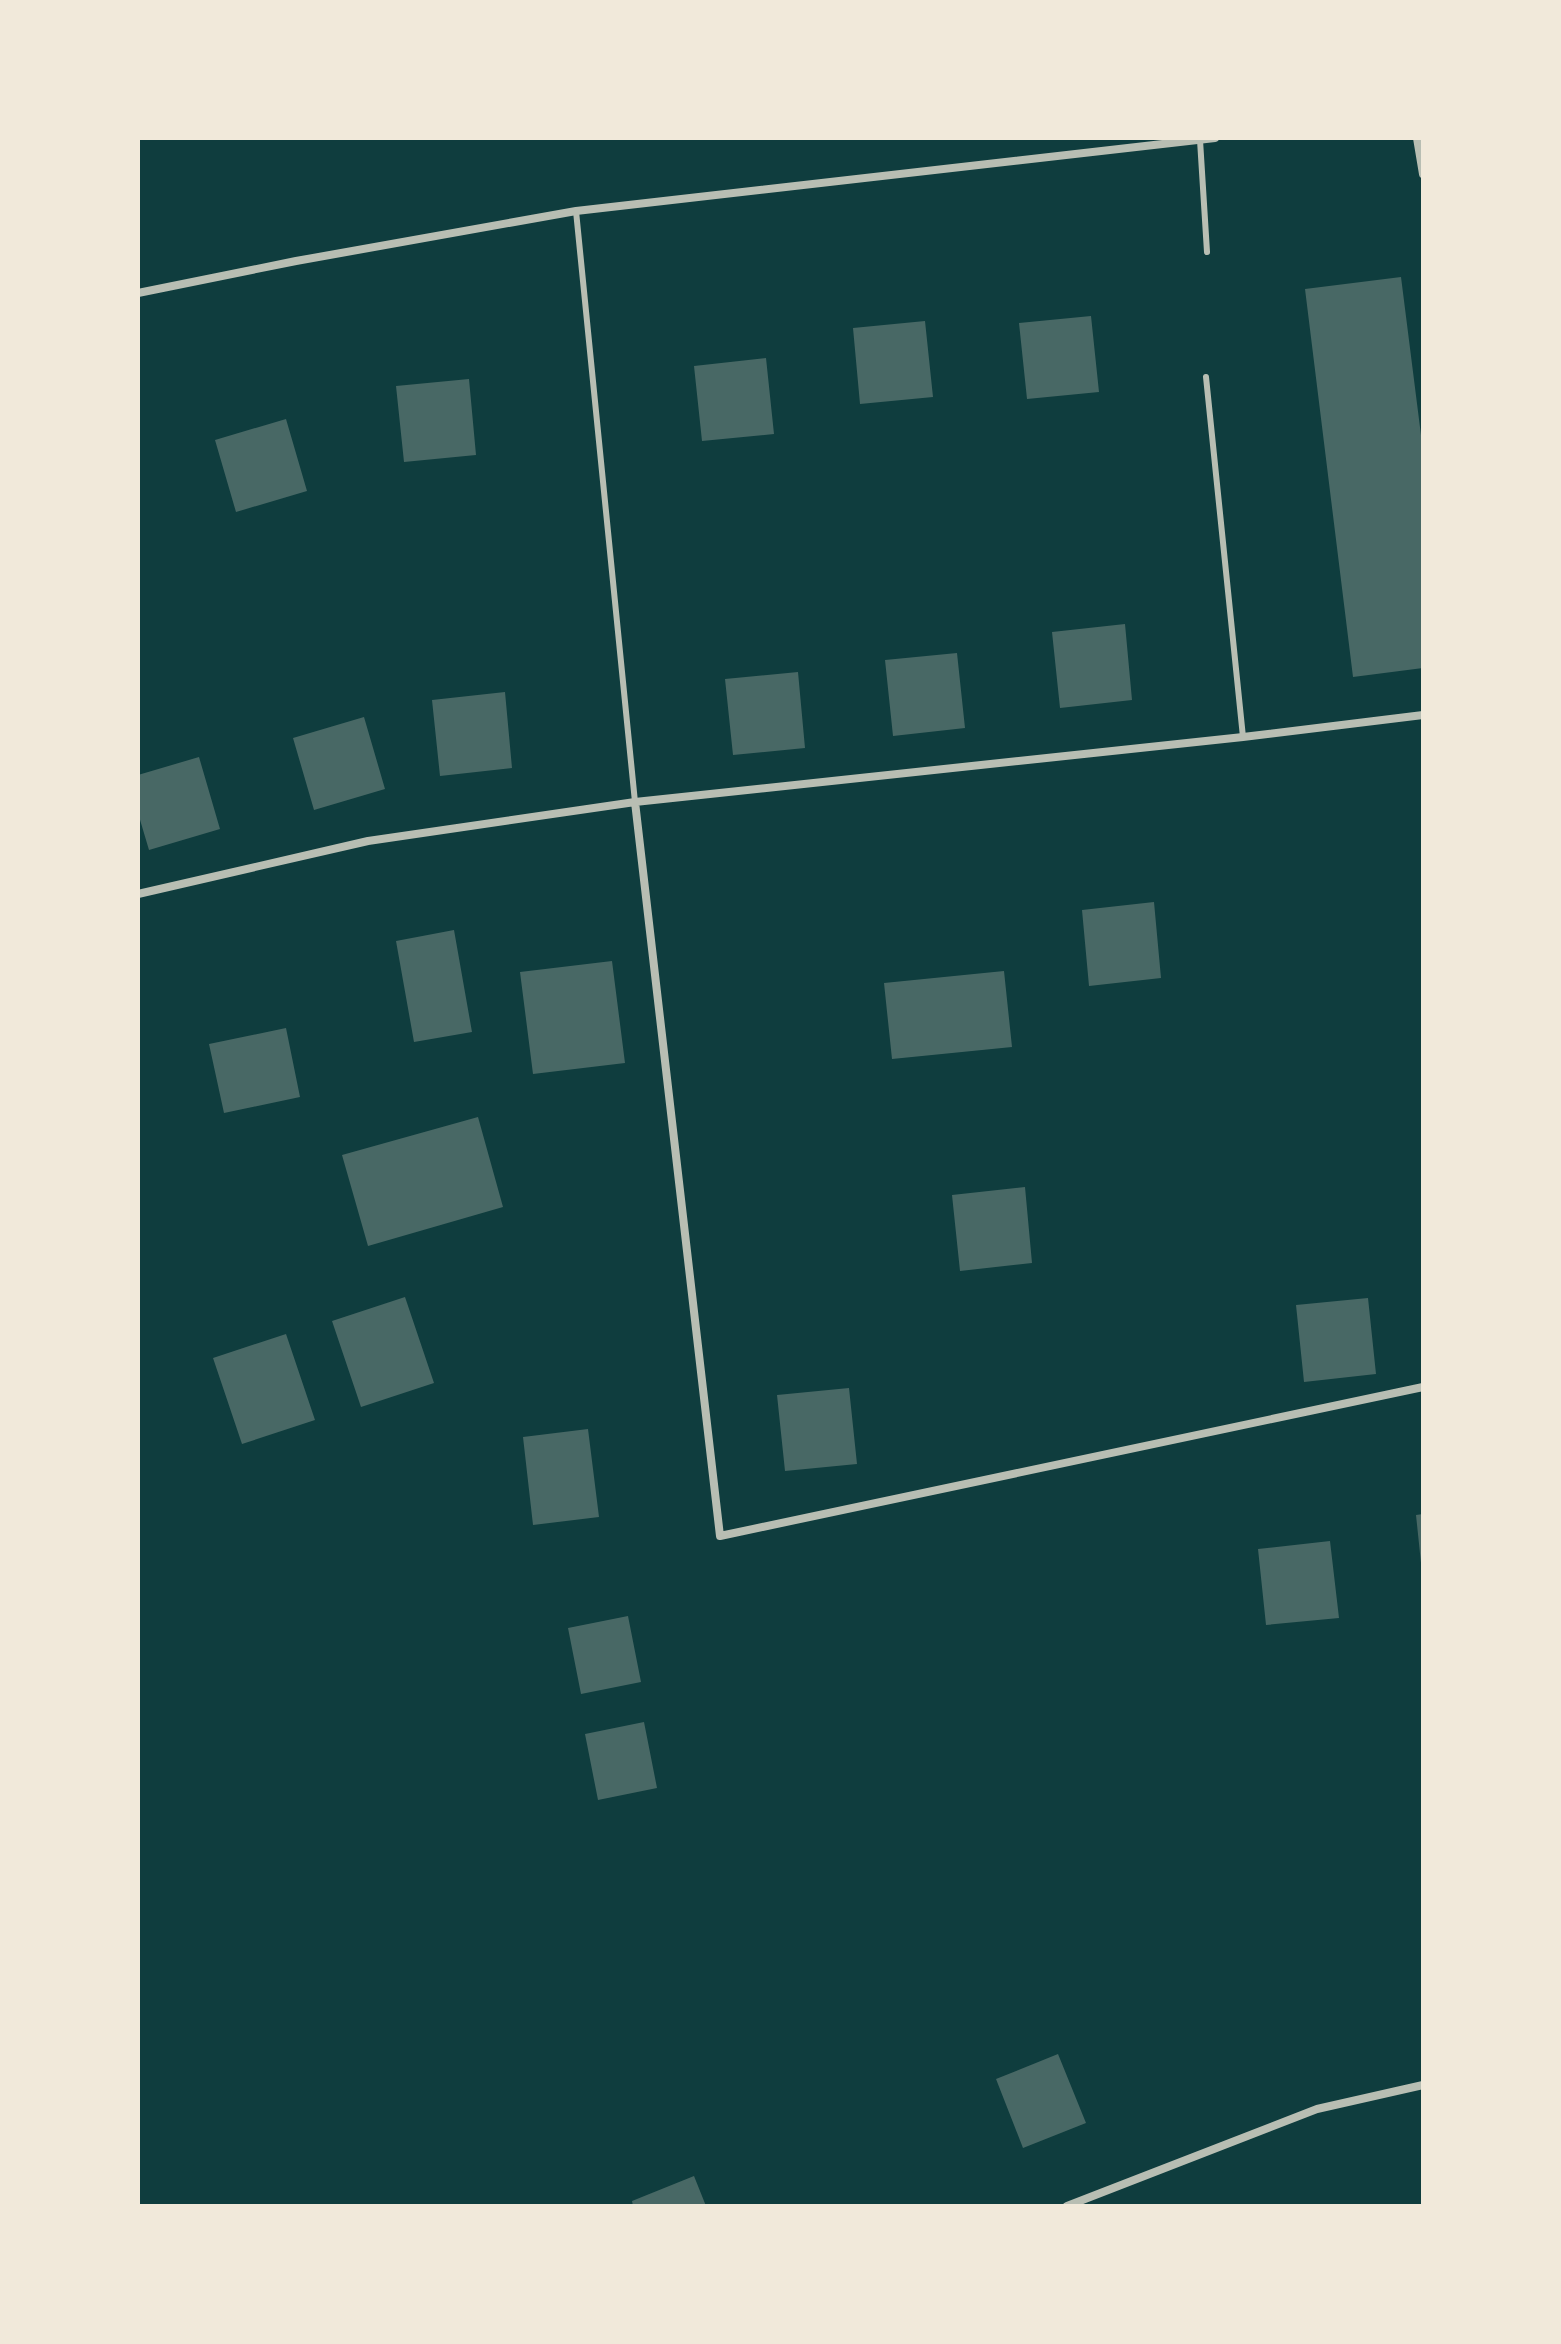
<svg xmlns="http://www.w3.org/2000/svg" width="1561" height="2344" font-family="Ubuntu,sans-serif">
<rect width="100%" height="100%" fill="#0f3d3e"/>
<path fill="#486865" d="M1401,277L1423,451V668L1353,677L1305,289Z
M1091,316L1099,392L1027,399L1019,323Z
M925,321L933,397L860,404L853,328Z
M766,358L774,434L702,441L694,366Z
M469,379L476,455L404,462L396,386Z
M286,419L307,491L236,512L215,440Z
M1125,624L1132,700L1060,708L1052,632Z
M957,653L965,728L893,736L885,660Z
M798,672L805,748L733,755L725,679Z
M505,692L512,768L440,776L432,700Z
M364,717L385,789L314,810L293,738Z
M199,757L220,829L149,850L138,813V775Z
M1154,902L1161,978L1089,986L1082,910Z
M454,930L472,1032L414,1042L396,941Z
M612,961L625,1063L533,1074L520,972Z
M1004,971L1012,1047L892,1059L884,983Z
M286,1028L300,1097L224,1113L209,1044Z
M478,1117L503,1207L368,1246L342,1155Z
M1025,1187L1032,1263L960,1271L952,1195Z
M405,1297L434,1383L361,1407L332,1321Z
M1368,1298L1376,1374L1304,1382L1296,1305Z
M286,1334L315,1420L242,1444L213,1358Z
M849,1388L857,1464L785,1471L777,1395Z
M588,1429L599,1517L533,1525L523,1437Z
M1423,1514V1563H1421L1416,1515Z
M1330,1541L1339,1618L1266,1625L1258,1549Z
M628,1616L641,1682L581,1694L568,1628Z
M644,1722L657,1788L598,1800L585,1734Z
M1058,2054L1086,2123L1023,2148L996,2079Z
M694,2176L706,2206H633L632,2201Z"/>
<g fill="none" stroke-linecap="round" stroke-linejoin="round">
<path stroke="#b8beb3" stroke-width="6" d="M1200,140L1207,252
M576,211L635,802
M1206,377L1243,737"/>
<path stroke="#b8beb3" stroke-width="8" d="M1417,138L1423,174
M138,293L296,261L576,211L1215,138
M635,802L720,1536L1423,1387
M138,894L368,841L635,802L1243,737L1423,715
M1067,2206L1317,2109L1423,2085"/>
</g>
<rect width="1561" height="2344" fill="none" stroke="#f1e9da" stroke-width="280"/>
</svg>
